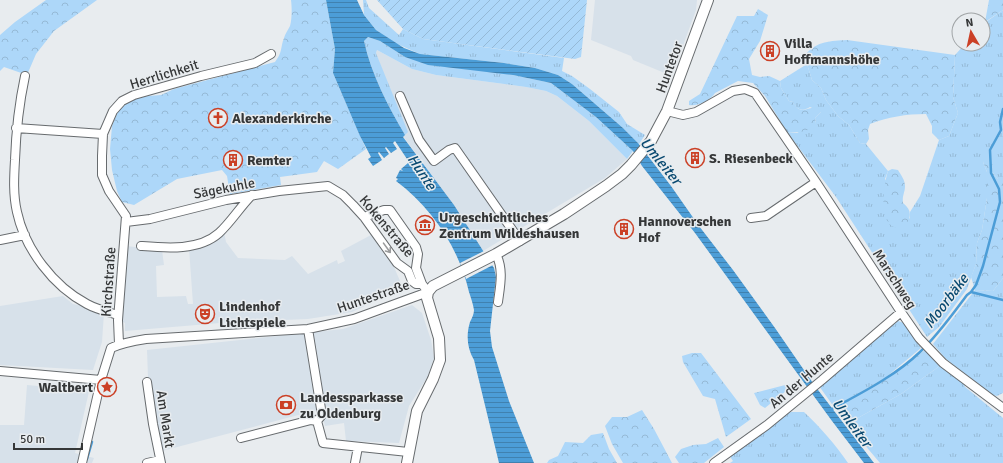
<svg xmlns="http://www.w3.org/2000/svg" width="1003" height="463" font-family="Signika,sans-serif">
<defs>
<pattern id="grass-tufts" width="24" height="20" patternUnits="userSpaceOnUse"><rect width="24" height="20" fill="#add7f9"/><path d="M3 7l-1-3M5 7V3M7 7l1-3M15 17l-1-3M17 17v-4M19 17l1-3" fill="none" stroke="#95b9d6"/></pattern>
<pattern id="forest-crowns" width="20" height="18" patternUnits="userSpaceOnUse"><rect width="20" height="18" fill="#add7f9"/><path d="M2 6a3 3 0 1 1 6 0M12 15a3 3 0 1 1 6 0" fill="none" stroke="#95b9d6"/></pattern>
<pattern id="garden-furrows" width="10" height="10" patternUnits="userSpaceOnUse"><rect width="10" height="10" fill="#add7f9"/><path d="M-1 1l2-2M0 10L10 0M9 11l2-2" fill="none" stroke="#95b9d6"/></pattern>
<pattern id="water-rules" width="6" height="5" patternUnits="userSpaceOnUse"><rect width="6" height="5" fill="#4c9dd7"/><path d="M0 2.5h6" fill="none" stroke="#4081af"/></pattern>
</defs>
<rect width="100%" height="100%" fill="#e8ecef"/>
<path fill="#d7e1ea" d="M595,0H697L696,10L672,76L633,60L631,56L591,40Z
M377,50L412,69L436,75L526,87L546,91L557,96L589,121L627,159L605,178L483,251L454,205L403,136L388,85L376,53Z
M224,232L226,242L238,258L285,260L292,256L308,274L337,260L338,264L345,261L341,251L371,235L394,267L403,288L352,312L308,319L232,322L125,331V323L121,321L126,246L162,250L164,265L156,266L157,297L186,296L188,304H193L189,248Z
M63,296L73,304L88,307L104,313L102,342L93,370L0,365V306Z
M412,305L422,313L431,340L434,358L428,376L409,406L399,443L346,441L344,423L325,426L323,418L324,413L317,410L162,451L155,427L151,382L148,378L147,350L343,329Z
M50,383L90,387L75,453L94,458L92,463H0V425H24L27,385L49,387Z"/>
<path fill="url(#grass-tufts)" d="M363,0H366L369,8L399,35L403,29L423,39L564,58L562,71L572,76L590,89L619,112L627,124L645,135L639,144L623,128L594,103L572,84L558,75L535,68L504,63L420,54L395,43L376,30L364,15Z
M1003,10V179H998L991,171L989,157L983,162L987,172V198L982,230L977,243L976,264L967,289L939,327L927,337L836,197L787,132L797,133L816,123L815,118L821,112L810,107C802,112 797,110 793,102L789,101L781,88L780,81L807,64L812,80L821,88L826,100L838,116L849,125L860,143L866,144L888,171L885,179L910,219V212L920,196L939,140L949,136L958,113L953,97L955,55L965,44H983V24Z
M368,37L380,41L405,57L513,75L551,83L596,117L633,151L627,159L589,121L557,96L546,91L526,87L436,75L412,69L377,50L376,53L408,132L405,135C388,106 371,74 364,41Z
M1003,278V393L997,396L993,395L946,359L933,344L975,290L993,291Z
M898,321L904,323L921,348L885,378L834,407L819,386Z
M941,365L966,384L964,386L1003,418V463H880L847,424L901,394Z
M791,412H804C821,428 835,444 848,463H730L733,461L729,455L780,418Z"/>
<path fill="url(#forest-crowns)" d="M46,0H97L54,31L36,54L27,75L4,67L0,71V35L15,22Z
M291,0H326L335,49L333,73L366,149L338,169L324,161L317,172L280,177L281,185L230,194L227,176L222,170L177,179L134,205L122,202L117,191L112,170L110,149L112,126L118,111L130,100L136,97L161,95L174,89L275,62C283,51 280,49 284,38C285,34 288,30 290,26C292,19 292,8 291,0Z
M989,0H1003V10L985,22Z
M758,9L768,15L760,41L749,59L752,75L760,77L769,76L780,81L781,88L789,101L793,102C801,117 808,105 821,108V112L815,118L816,123L814,127C805,132 798,133 787,132L765,96L753,83L738,81L715,93C711,100 697,107 689,105V101L700,94L737,16H754Z
M847,40L955,55L953,97L958,113L949,136L939,140L932,133V126L926,114C906,114 888,117 870,124L868,130L869,139L866,144L860,143L849,125L838,116L826,100L821,88L812,80L807,64L806,54C817,41 831,41 847,40Z
M986,154L989,157L991,171L998,179H1003V278L993,291L975,290L971,277L976,264L977,243L982,230L987,198V172L983,162L984,155Z
M892,169L898,170C901,175 905,180 905,186C905,193 902,195 903,203C911,209 912,216 906,225C903,225 898,228 894,227C878,220 884,183 888,171Z
M925,350L941,365L901,394L847,424L835,408L887,379Z
M692,353H701L751,419L726,437L715,399L703,396L683,362L682,356Z
M789,384L791,387L765,408L760,405L754,393Z
M642,410L654,429L672,463H623L612,444L605,426L612,417H627Z
M603,433L609,449L617,463H547L549,460L558,456L565,442L583,443L591,435Z
M718,438L724,447L704,463H679L675,457L681,449L693,445L706,444Z"/>
<path fill="url(#garden-furrows)" d="M377,0H587L581,57L575,59L423,39L403,29Z"/>
<path fill="url(#water-rules)" d="M326,0H357L364,15L376,30L404,48L420,54L504,63L535,68L558,75L572,84L623,128L638,143L671,186L699,226L733,270L775,328L815,386L874,463H864L832,421L695,233L642,166L633,151L596,117L551,83L513,75L428,65L405,57L380,41L368,37L364,41C371,74 388,106 405,135L403,137L454,205L494,268L496,277L490,331L492,347L509,401L534,463H499L474,360C467,348 466,335 470,322C472,318 474,314 474,310C473,304 471,298 469,292C459,248 432,208 396,181L398,179L396,178L400,170L403,171L401,169L408,163L410,166L411,165L395,141L393,143L397,149L391,153L386,147L385,148L389,154L384,158L379,152L378,153L382,160L373,166L368,159L371,157L360,136L333,73L335,49Z"/>
<path fill="#e8ecef" d="M484,251L493,265L466,279L460,263Z"/>
<g fill="none" stroke-linecap="round" stroke-linejoin="round">
<path stroke="#4c9dd7" stroke-width="2.5" d="M971,292L1003,300
M830,410C861,393 894,377 920,352C938,335 952,315 967,295L971,292L976,285L983,266L1000,202L999,189L991,173L990,150L1001,130L1000,122L1003,109
M87,459L92,442"/>
<g stroke="#676b6e" stroke-width="10">
<path id="minor" d="M25,76C19,104 16,131 15,160C14,177 13,195 17,212C25,249 53,286 87,304C96,309 108,312 118,315
M400,96L419,140L434,161L449,150L455,148L520,241
M667,111L683,115L696,112L733,91L745,89L755,93L816,182L901,312L919,338L943,363L1003,408
M16,128L103,134
M751,218L766,216L816,182
M126,222L150,219L226,200L279,191L328,186L343,195L353,205L364,217L397,263L408,271L412,281L416,284H422
M0,240L25,235
M141,246C166,248 199,251 219,233C231,222 240,207 252,195
M496,254C504,270 500,286 498,302
M308,329L322,415L317,421
M119,344L118,320L126,216L109,191L102,175V156L103,134L113,111L122,101L134,95L201,76L255,63L271,54
M0,371L101,380
M147,382L153,424L161,463
M317,421L323,443L408,452
M241,438L311,420L317,421
M82,463L101,380L111,348C122,343 133,341 146,339L308,329L354,319L428,292L422,284L416,268L418,254L416,247L390,210H384L364,217
M147,463L160,460
M355,463L358,447
M714,463L767,425L822,380L901,312"/>
</g>
<g stroke="#676b6e" stroke-width="12">
<path id="tertiary" d="M407,463L417,411L433,379L440,360L439,338L427,298L428,292L433,286L496,254L564,214L606,186L622,174L631,165L651,141L667,111L708,0"/>
</g>
<use href="#minor" stroke="#fff" stroke-width="8"/>
<use href="#tertiary" stroke="#fff" stroke-width="10"/>
</g>
<defs><path id="oneway-shaft" d="M-6 0H5M1.5-3L5.5 0L1.5 3" fill="none" stroke-width="1.6" stroke-linecap="round" stroke-linejoin="round"/></defs>
<use stroke="#9a9b9c" href="#oneway-shaft" transform="translate(387 248) rotate(54)"/>
<defs>
<g id="building-ring" transform="scale(1)"><circle r="9.5" fill="#e8ecef" stroke="#cb4026" stroke-width="1.5"/><path d="M-4-6H4V6H1V3H-1V6H-4ZM-2.5-4.3h1.7v1.8h-1.7ZM.8-4.3h1.7v1.8H.8ZM-2.5-1h1.7V.8h-1.7ZM.8-1h1.7V.8H.8Z" fill="#cb4026"/></g>
<g id="church-ring" transform="scale(1)"><circle r="9.5" fill="#e8ecef" stroke="#cb4026" stroke-width="1.5"/><path d="M-1.2-6h2.4v3.5h3.3v2.4h-3.3V6h-2.4V-.1h-3.3v-2.4h3.3Z" fill="#cb4026"/></g>
<g id="museum-ring" transform="scale(1)"><circle r="9.5" fill="#e8ecef" stroke="#cb4026" stroke-width="1.5"/><path d="M0-6L6-3V-2H-6V-3ZM-5-1h2V3h-2ZM-1-1h2V3h-2ZM3-1h2V3H3ZM-6 4H6V6H-6Z" fill="#cb4026"/></g>
<g id="theatre-ring" transform="scale(1)"><circle r="9.5" fill="#e8ecef" stroke="#cb4026" stroke-width="1.5"/><path d="M-5-5.5Q0-4 5-5.5V0Q5 5 0 6Q-5 5-5 0ZM-3.3-2.5H-1v1.5H-3.3ZM1-2.5H3.3v1.5H1ZM-2.8 1Q0 5.5 2.8 1Z" fill="#cb4026"/></g>
<g id="sight-ring" transform="scale(1)"><circle r="9.5" fill="#e8ecef" stroke="#cb4026" stroke-width="1.5"/><path d="M0-6L1.8-2.2L6-1.7L2.9 1.2L3.7 5.4L0 3.3L-3.7 5.4L-2.9 1.2L-6-1.7L-1.8-2.2Z" fill="#cb4026"/></g>
<g id="bank-ring" transform="scale(1)"><circle r="9.5" fill="#e8ecef" stroke="#cb4026" stroke-width="1.5"/><path d="M-6-4H6V4H-6ZM0-2.3a2.3 2.3 0 1 0 0 4.6a2.3 2.3 0 1 0 0-4.6Z" fill="#cb4026"/></g>
</defs>
<g fill-rule="evenodd">
<use href="#building-ring" x="770" y="51"/>
<use href="#church-ring" x="218" y="118"/>
<use href="#building-ring" x="695" y="158"/>
<use href="#building-ring" x="233" y="160"/>
<use href="#museum-ring" x="425" y="225"/>
<use href="#building-ring" x="624" y="229"/>
<use href="#theatre-ring" x="205" y="314"/>
<use href="#sight-ring" x="107" y="387"/>
<use href="#bank-ring" x="286" y="405"/>
</g>
<g text-anchor="middle" stroke-width="3" stroke-linejoin="round" paint-order="stroke">
<g font-size="14" font-weight="bold" fill="#353738" stroke="#e8ecef" text-anchor="start">
<text x="784" y="48">Villa<tspan x="784" dy="16">Hoffmannshöhe</tspan></text>
<text x="232" y="123">Alexanderkirche</text>
<text x="709" y="163">S. Riesenbeck</text>
<text x="247" y="165">Remter</text>
<text x="439" y="222">Urgeschichtliches<tspan x="439" dy="16">Zentrum Wildeshausen</tspan></text>
<text x="638" y="226">Hannoverschen<tspan x="638" dy="16">Hof</tspan></text>
<text x="219" y="311">Lindenhof<tspan x="219" dy="16">Lichtspiele</tspan></text>
<text x="93" y="392" text-anchor="end">Waltbert</text>
<text x="300" y="402">Landessparkasse<tspan x="300" dy="16">zu Oldenburg</tspan></text>
</g>
<g font-size="14" fill="#353738" stroke="#e8ecef">
<text transform="translate(669 67) rotate(-70)" y="5">Huntetor</text>
<text transform="translate(164 74) rotate(-17)" y="5">Herrlichkeit</text>
<text transform="translate(224 188) rotate(-11)" y="5">Sägekuhle</text>
<text transform="translate(387 226) rotate(50)" y="5">Kokenstraße</text>
<text transform="translate(895 279) rotate(57)" y="5">Marschweg</text>
<text transform="translate(108 282) rotate(-86)" y="5">Kirchstraße</text>
<text transform="translate(373 296) rotate(-19)" y="5">Huntestraße</text>
<text transform="translate(801 380) rotate(-40)" y="5">An der Hunte</text>
<text transform="translate(166 419) rotate(81)" y="5">Am Markt</text>
</g>
<g font-size="15" font-style="italic" fill="#0a4a71" stroke="#e8ecef">
<text transform="translate(661 161) rotate(51)" y="5">Umleiter</text>
<text transform="translate(422 172) rotate(56)" y="5">Hunte</text>
<text transform="translate(946 301) rotate(-53)" y="5">Moorbäke</text>
<text transform="translate(852 423) rotate(54)" y="5">Umleiter</text>
</g>
</g>
<g transform="translate(971 32) rotate(351)"><circle r="19" fill="#e8ecef" stroke="#a0a4a6"/>
<path d="M0-3L7 15L0 10L-7 15Z" fill="#cb4026"/>
<text y="-6" font-size="11" font-weight="bold" text-anchor="middle" fill="#353738">N</text>
</g>
<path d="M14 443v6h68v-6" fill="none" stroke="#353738" stroke-width="2"/>
<text x="20" y="443" font-size="12" fill="#353738" stroke="#e8ecef" stroke-width="3" paint-order="stroke">50 m</text>
</svg>
